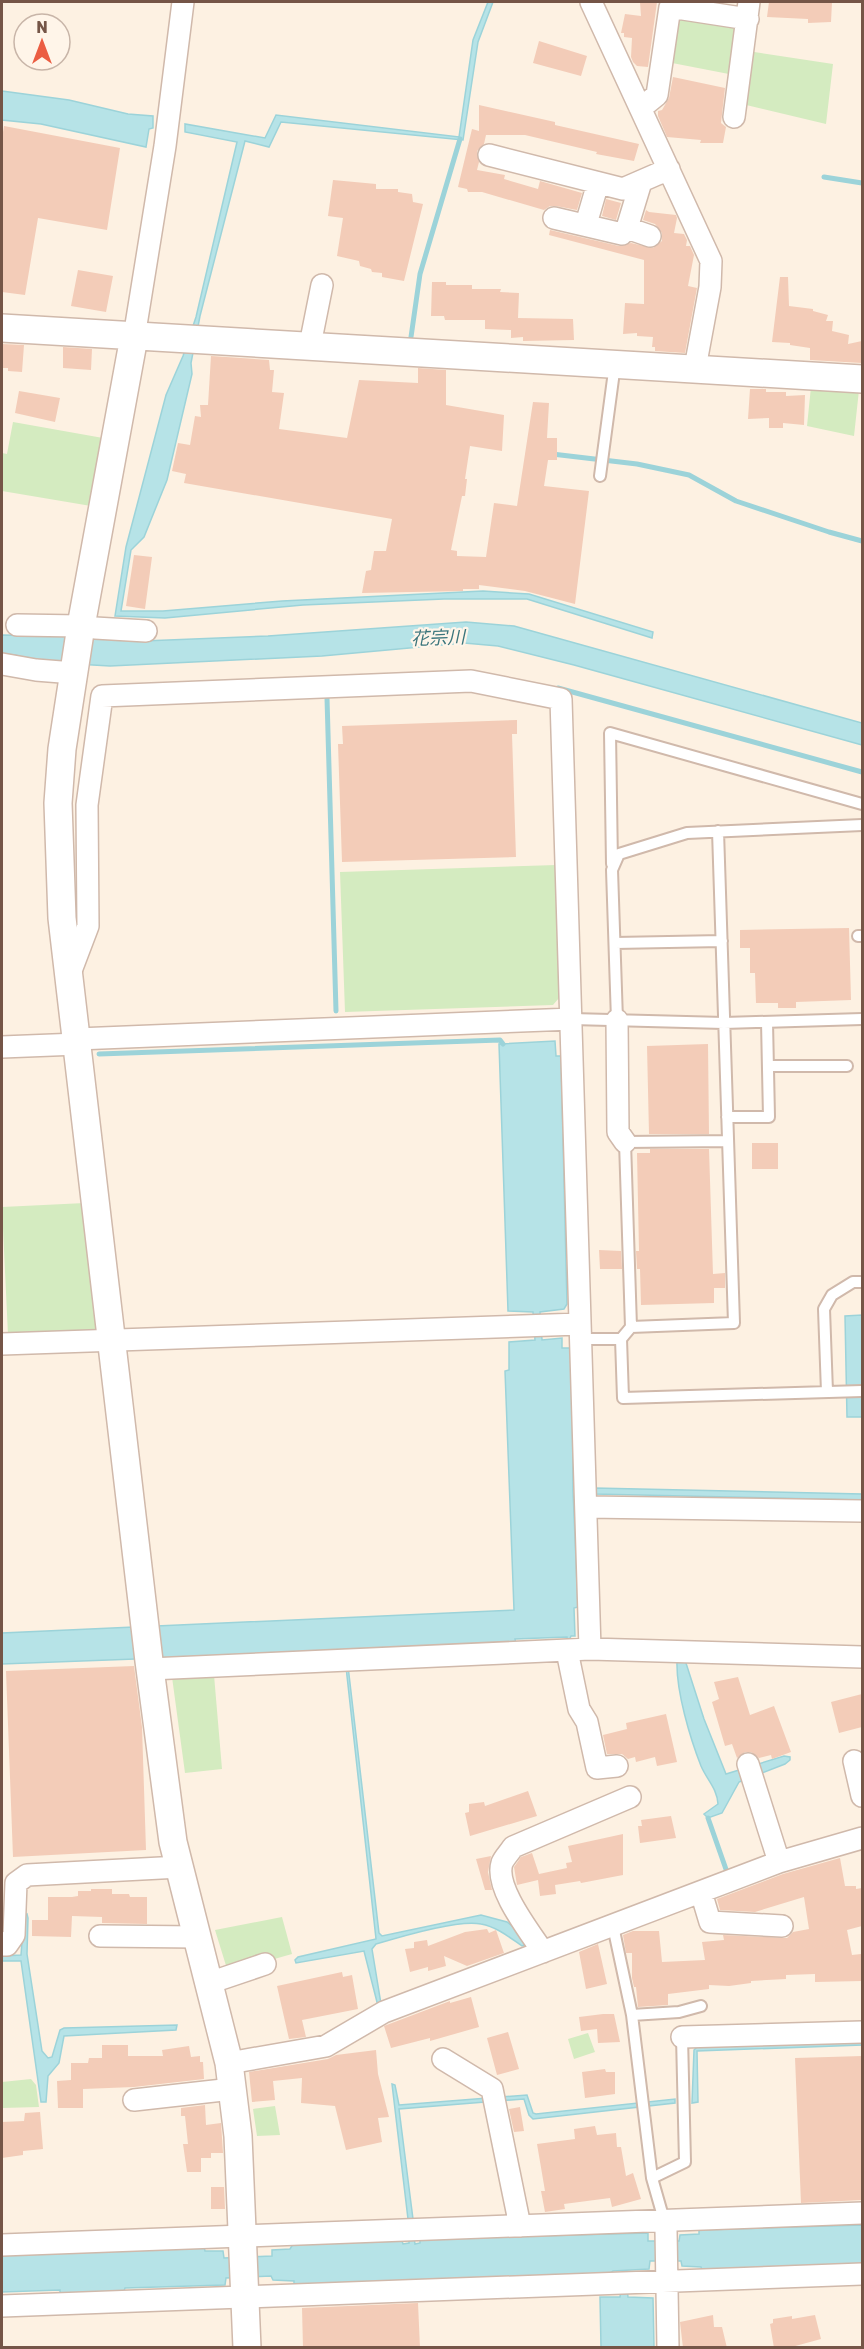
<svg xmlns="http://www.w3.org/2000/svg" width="864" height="2349" font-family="Rubik,'Noto Sans JP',sans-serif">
<rect width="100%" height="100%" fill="#fdf1e2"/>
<path fill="#d4ebc0" d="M674,15L742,26L734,75L667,62Z
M748,51L833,64L826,124L742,104Z
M811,387L859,390L854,436L807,426Z
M13,422L103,438L91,506L2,491V453L7,454Z
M556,865L559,998L553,1005L345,1012L340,872Z
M85,1203L99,1331L8,1335L2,1207Z
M214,1675L222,1769L185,1773L172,1677Z
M282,1917L292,1954L228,1972L215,1930Z
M588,2033L595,2052L574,2059L568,2039Z
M31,2079L36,2085L39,2107L2,2108V2082Z
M275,2106L280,2135L257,2136L253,2109Z"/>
<path fill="#b6e3e7" stroke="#9cd3d9" stroke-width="1.5" d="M488,2H493L478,42L463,140L281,122L269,147L245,141L200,316L191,363L192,374L167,480L144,537L131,550L121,611H163L282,601L483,591L529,594L653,632L652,638L527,599H444L303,605L165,618L115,616L126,547L166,395L183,356L196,317L237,142L185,132V124L265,138L276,115L459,137L473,40Z
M2,91L69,100L128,114L153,116V128L149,129L146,147L41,124L2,120Z
M466,622L514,626L862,723V745L574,665L498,646L464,643L322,656L110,666L41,662L15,655L2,654V635L109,636L143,641L268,636Z
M555,1041L556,1056H561L567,1304L564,1309L540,1312L542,1340L562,1338V1348H572L573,1491L578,1607L574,1608L575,1636H571L568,1643L567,1637L515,1639L516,1645L2,1664V1633L514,1610L505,1371L509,1370V1342L535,1340L533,1312L508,1311L499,1044Z
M862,1315V1417H847L845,1316Z
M594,1488L862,1494V1500L594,1494Z
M685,1660L704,1719L726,1774L784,1756L790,1757V1760L785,1764L739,1782L722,1813L708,1818L704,1814L718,1804C717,1788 707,1780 701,1766C690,1738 676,1691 677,1661Z
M348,1666L379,1933L382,1936L481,1915L507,1922L524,1935L527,1944L522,1946C509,1937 497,1927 481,1924C459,1919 399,1937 376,1944L372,1949L381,2004L378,2006L364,1951L296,1963L295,1960L298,1957L376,1939L346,1667Z
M27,1914L28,1918L27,1954L42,2051L48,2058L52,2057L60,2030L64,2028L177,2025L176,2030L64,2036L59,2063L48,2076L46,2102H41L21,1961H2V1956L21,1955L24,1916Z
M862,2041V2045L697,2051L698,2102L692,2103L694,2050L697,2047Z
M392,2084L395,2085L399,2105L527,2095L533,2113L536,2114L675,2099V2103L533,2119L529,2115L524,2099L399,2109L413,2219H408Z
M862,2225V2267L703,2273L701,2267L682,2266L681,2261H650L649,2269L613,2271L610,2273L294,2285V2281L273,2280L271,2276L226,2278L225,2285L125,2288L123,2294H60V2290L2,2292V2254L204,2247L205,2251H223L224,2258L272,2256V2250L290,2249L293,2244L402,2241L403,2244L409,2243V2237H414L415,2244L420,2243V2239L648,2233V2241H679L680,2235L699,2234V2230Z
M621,2288H627L628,2297L653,2298L654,2347H601L600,2297H620Z"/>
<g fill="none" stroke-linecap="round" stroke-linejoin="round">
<path stroke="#9cd3d9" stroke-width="5" d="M824,177L862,183
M411,337L420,274L460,139
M552,454L637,464L689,475L736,501L829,532L862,541
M558,688L862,772
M325,691L327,698L336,1011
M99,1054L500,1040L503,1044
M708,1818L728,1875"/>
</g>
<path fill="#f3ccb8" d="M640,2H657L648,67L637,66L633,62L631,57L632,38L624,37V33H621L625,14L641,16Z
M769,2H832L831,22L808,23V19L767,17Z
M539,41L587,56L581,76L533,63Z
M673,77L725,88L721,123L726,127L723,143H700L701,140L667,137L658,116V111L662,110L669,98Z
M479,105L555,122V125L639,144L634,161L596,154L597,152L525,135H486L484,144L477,151L479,162L477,170L505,175L504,179L538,189L540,181L582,193L577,210L556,206H550L544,210L482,192H468L467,189L458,187L472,129L479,131Z
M4,126L120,148L107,230L38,218L25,295L2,292V138Z
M333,180L376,184V189H398V192L412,194L413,202L423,204L404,281L382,277V273L372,272L371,269L360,266L359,261L337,256L343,218L328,216Z
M606,199L621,203L616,220L602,216Z
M646,210L649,212L676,215L677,218L674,233L684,234L687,240L686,246H690L694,255L688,286L697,288L685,353L655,351V347H652L653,337L637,336V333L623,334L625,303L644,304V260L549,235L550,230L619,246L631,243L653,248L662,241V233L655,224L643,220Z
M78,270L113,276L106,312L71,306Z
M780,277H788L789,306L813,309V311L828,315L826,321H833L832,331L849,335L848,344L862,341V363L810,360V348L790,345V343L772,342Z
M432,282H446V285H472V289H501L500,292L519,293L518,318L573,319L574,340L523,341V337L511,338V330L485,329V320H445L444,316H431Z
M2,344L24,345L22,372L8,371V368H2Z
M63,347L92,349L91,370L63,368Z
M211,356L269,360L270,370H274L272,392L284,393L279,429L347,438L359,380L418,383V368L446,370V405L504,415L502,451L470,446L465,479H467L465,496H462L451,550L457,551V556L486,557L494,503L517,506L533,402L549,403L547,438H557V460H548L544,486L589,491L575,604L525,591L479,585V589H463V591L362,593L366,571L371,570L374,551H386L392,519L184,483L186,474L172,471L178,443L190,445L195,416L201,417L200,405H208Z
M750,389H766V392H786V396L805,395L804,425L783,423V428H769V418L748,419Z
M19,391L60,398L55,422L15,413Z
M134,555L152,557L145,609L126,606Z
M517,720V734H512L516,857L342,862L338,744H343L342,726Z
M849,928L851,1000L796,1002V1008H778V1003H756L755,973H750V948H740V930Z
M708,1044L709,1134H649L647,1046Z
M752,1143H778V1169H752Z
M650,1149H709L713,1274L725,1273V1288H714V1303L641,1305L640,1269H637L636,1251H639L637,1153H650Z
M599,1250L621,1251L622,1269H600Z
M134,1666L142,1727L146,1850L13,1857L6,1671Z
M738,1677L750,1715L774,1706L791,1752L772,1759L771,1755L759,1758L751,1752H745L737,1758L732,1744L725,1746L712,1702L719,1699L714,1682Z
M862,1694V1727L839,1733L831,1702Z
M666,1714L677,1762L657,1766L655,1757L636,1762L635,1757L628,1759L622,1754H607L603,1735L627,1729L626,1723Z
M528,1791L537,1816L470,1836L465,1813L469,1812V1804L484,1802L485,1806Z
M671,1816L676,1838L640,1843L638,1826H642L641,1820Z
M623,1834V1875L581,1883L580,1881L555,1885L556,1894L540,1896L538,1880L517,1885L514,1867L521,1857L532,1853L539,1874L567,1868L566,1863L572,1862L568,1846Z
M491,1856L488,1872L492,1890H485L476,1859Z
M840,1858L845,1886H856V1889L862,1888V1926L847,1930L852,1955L861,1954L862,1981L815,1982V1974L786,1975V1979L751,1981V1983L729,1986L709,1985V1989L668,1994V2005L638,2007L636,1987H634L632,1978V1953H626L623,1935L633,1931H659L662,1962L705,1960L702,1942L724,1940L723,1935L787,1938L793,1932L809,1929L804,1897L755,1912L720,1910L717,1899L783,1874Z
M91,1889H112V1894H129L130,1897H147V1924L102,1923V1917L72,1916L71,1937L32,1936V1920H48V1897H72L78,1896V1891H91Z
M487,1929L489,1933L496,1930L504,1953L467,1966L444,1956L446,1966L428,1971V1967L410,1972L405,1949L414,1948V1942L427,1940L428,1946L465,1932Z
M598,1944L607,1984L586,1989L579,1952Z
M342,1972L343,1977L352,1975L358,2009L302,2020L306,2037L289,2039L277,1986Z
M471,1997L479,2027L430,2041V2038L391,2048L384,2026L450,2001V2003Z
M603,2014H614L620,2042L598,2043L597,2029L581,2031L579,2017Z
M508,2032L519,2069L497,2075L487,2038Z
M102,2045H128V2056H163L162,2050L189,2046L191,2057L200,2056V2062H203L204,2079L134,2087L83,2089V2108H58L57,2081L71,2080V2063H88L89,2058H102Z
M376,2050L378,2074L389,2117L378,2118L382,2142L346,2150L335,2106L301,2103L302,2078L273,2081L275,2100L252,2102L249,2072L328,2059L336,2055Z
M862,2056V2200L801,2203L795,2058Z
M605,2069L606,2072H615V2094L585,2098L582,2072Z
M205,2105L206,2125L221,2123L223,2153H211V2158H201V2172H187L183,2144H188L185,2116H181V2108Z
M520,2107L524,2131L514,2132L509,2109Z
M40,2112L43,2149L23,2151V2155L2,2158V2122L24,2121L25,2113Z
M595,2126L597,2135L616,2133L617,2147H621L626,2176L633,2173L641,2199L612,2207L610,2198L564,2204L565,2209L545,2212L541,2191H545L537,2144L575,2139L574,2129Z
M211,2187H224L225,2209H211Z
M418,2303L420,2348H303L302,2308Z
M713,2315L714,2327H722L727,2348H683L680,2322Z
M815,2315L821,2339L788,2348H774L770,2324L773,2323V2319L792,2316V2319Z"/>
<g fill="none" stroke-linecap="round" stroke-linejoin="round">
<g stroke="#d0b9ab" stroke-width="14">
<path id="service" d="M600,476L615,364
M718,831L734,1323L631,1327L625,1142L728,1141
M612,864L610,733L862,804
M858,936H862
M615,943L722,941
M572,1019L724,1023L862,1019
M617,1020L612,870L619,854L687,833L862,825
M768,1066H847
M727,1117H769L767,1022
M631,1327L621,1339L623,1398L862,1391
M580,1339H621
M827,1392L824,1309L832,1295L853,1282H862
M613,1926L632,2015L652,2178L664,2220
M632,2015L679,2012L701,2006
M652,2178L685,2162L682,2037"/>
</g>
<g stroke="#d0b9ab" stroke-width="24">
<path id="minor" d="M591,2L711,261L710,287L695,368
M641,108L657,95L670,7L748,19
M734,117L749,2
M489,155L623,189L669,169
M641,182L627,228L650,236
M554,218L622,234
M586,224L598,183
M136,325L165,146L183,2
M312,335L322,285
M17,625L81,626
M95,628L146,631
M2,664L36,670L74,673
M69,976L88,926L87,805L102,696L471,681L561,699L590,1649
M617,1020L618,1132L625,1142
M77,1039L572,1019
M2,1047L78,1044
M2,1344L579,1324
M587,1507L862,1511
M567,1651L579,1709L587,1722L597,1768L617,1766
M150,1669L590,1649L862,1657
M854,1761L862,1796
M748,1764L779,1862
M701,1892L710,1922L782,1926
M100,1936L197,1937
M2,1945H7L14,1935L16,1883L27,1875L180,1867
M543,1952C530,1932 494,1887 502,1863C504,1858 510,1852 513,1847L630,1797
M209,1983L265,1964
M682,2037L862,2032
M443,2059L492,2089L520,2226
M229,2063L326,2046L384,2012L779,1862L862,1838
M134,2100L232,2089
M664,2220L666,2230L668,2348
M2,2245L862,2213
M2,2306L862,2274"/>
</g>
<g stroke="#d0b9ab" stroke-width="30">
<path id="tertiary" d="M2,328L862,379
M134,337L81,626L62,749L58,803L62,918L149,1661L173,1842L229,2063L238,2136L247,2348"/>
</g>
<use href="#service" stroke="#fff" stroke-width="10"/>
<use href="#minor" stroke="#fff" stroke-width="21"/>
<use href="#tertiary" stroke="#fff" stroke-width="27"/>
</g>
<g text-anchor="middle" stroke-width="4.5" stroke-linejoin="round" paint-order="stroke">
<g font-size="18" font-style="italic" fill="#3b757c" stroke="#fff5e9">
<text transform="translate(438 638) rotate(-2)" y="6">花宗川</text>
</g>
</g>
<rect width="864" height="2349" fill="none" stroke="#755547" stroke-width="6"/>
<g transform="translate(42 42)"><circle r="28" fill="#fff5e9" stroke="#c8b5a8" stroke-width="1.5"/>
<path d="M0-4.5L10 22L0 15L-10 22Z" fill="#eb5d42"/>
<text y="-9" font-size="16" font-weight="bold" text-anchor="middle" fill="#755547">N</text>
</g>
</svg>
